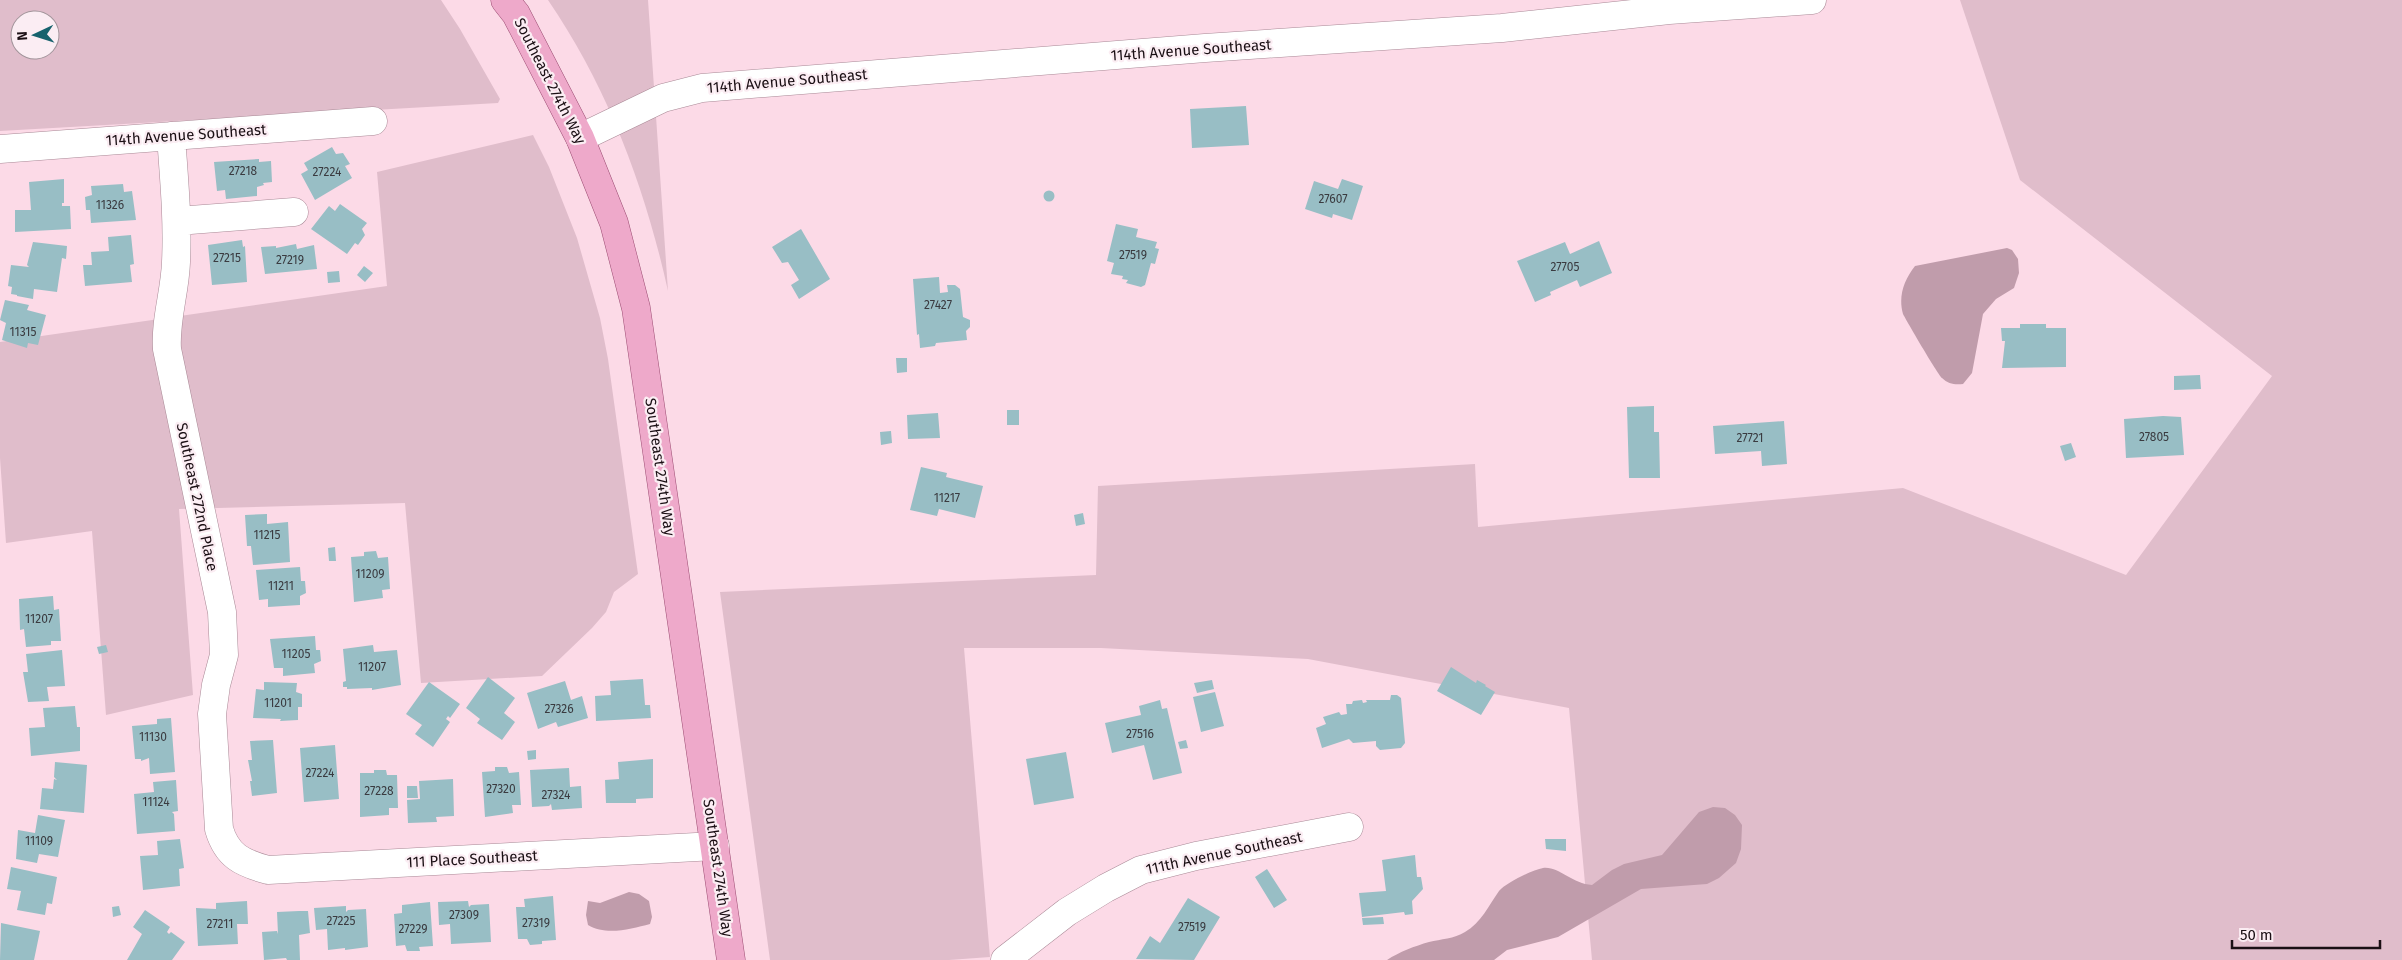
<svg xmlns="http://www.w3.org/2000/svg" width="2402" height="960" font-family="'Fira Sans',sans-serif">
<rect width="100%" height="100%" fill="#fcdae7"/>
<path fill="#e0bdcb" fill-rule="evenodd" d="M0,0H441L460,29L500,99L498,103L0,131ZM20,20H50V50H20Z
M548,0H648L668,291C645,187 608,88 548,0Z
M1960,0H2402V960H1592L1569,708L1308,659L1101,648H964L990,957L949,960H770L720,592L1096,575L1098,486L1475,464L1478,527L1903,488L2126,575L2272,376L2020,180Z
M533,135L549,167L577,238L600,318L608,359L638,574L614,592L606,612L592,628L542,676L421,683L405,503L179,509L193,695L106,715L92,531L6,543L0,458V342L387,286L377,172Z"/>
<path fill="#c09cab" d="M2007,248L2012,250L2018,259L2019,273L2014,288L1996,299L1983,314L1972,373L1963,384C1955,385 1948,384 1942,378C1937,373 1906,320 1903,314C1898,296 1904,280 1915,266Z
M1713,807L1725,808L1735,815L1742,825L1741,849L1736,863L1719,878L1707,884L1641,889L1558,937L1507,950L1494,960H1387C1399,952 1415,946 1429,942C1441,939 1454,939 1465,932C1481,923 1489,905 1499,891C1506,883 1532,870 1543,868C1559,866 1572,884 1592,885L1612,870L1624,864L1662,855L1699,812Z
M629,892L639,894L649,901L652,917L650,924C631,929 606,936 588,925L586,915L588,901L600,903Z"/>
<path fill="#98bec5" d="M1246,106L1249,145L1192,148L1190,109Z
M332,147L336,154L343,153L350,164L345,166L352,178L315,200L301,174L308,170L304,163Z
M259,159V162L271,161L272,182L263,183L264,185L257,187V196L226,199L225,190L217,191L214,162Z
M64,179V203H62V206H70L71,229L15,232V210H31L29,182Z
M1342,179L1363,186L1352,220L1333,214L1332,218L1305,209L1314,181L1338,189Z
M123,184L124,192L132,191L136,220L91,223L90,210H86L85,197L92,195L91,186Z
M1043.5 196a5.5 5.5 0 1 1 11 0a5.5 5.5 0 1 1-11 0Z
M340,204L367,223L362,229L365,235L358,245L355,243L347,254L311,229L329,206L335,211Z
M1116,224L1138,229L1136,237L1157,242L1155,248L1159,249L1155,264L1151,263L1145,285L1141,287L1126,283L1128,280L1122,279L1123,276L1111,274L1114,263L1107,261Z
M801,229L830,279L799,299L791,285L799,280L788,262L782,263L772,247Z
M131,235L134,264L130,265L132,282L85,286L83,265H92L91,252L109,251L108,237Z
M242,240L243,247L245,246L247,282L212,285L208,245Z
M1599,241L1612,273L1580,287L1577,280L1550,292L1551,295L1535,302L1517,261L1565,242L1570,254Z
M33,242L67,246L66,259L62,258L57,292L34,289L33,299L17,296V295L11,294L12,287L8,286L11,265L29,267L27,265Z
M296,244L297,249L314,245L317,269L265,274L261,247L276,246V248Z
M364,266L373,273L365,282L357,275Z
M339,271L340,282L328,283L327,272Z
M939,277L940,293L948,292L947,285H955L960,289L963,317L970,320V327L966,331L967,340L936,343L935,346L920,348L919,334L917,335L913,279Z
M5,300L29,305L27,310L46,315L38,345L28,343L27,348L2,340L6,323L0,320Z
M2020,324H2046V328H2066V367L2002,368L2005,341H2002L2001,328H2020Z
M896,358H907V372L897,373Z
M2200,375L2201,389L2174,390V376Z
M1654,406V432H1659L1660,478H1629L1627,407Z
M1007,410H1019V425H1007Z
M938,413L940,438L908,439L907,415Z
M2163,416L2181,417L2184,455L2126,458L2124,419Z
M1784,421L1787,464L1762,466L1761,451L1715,454L1713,426Z
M891,431L892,443L881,445L880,432Z
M2071,443L2076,457L2065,461L2060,446Z
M921,467L947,473L946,477L983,486L975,518L939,509L937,516L910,510Z
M1083,513L1085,524L1076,526L1074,515Z
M267,514V524L288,522L290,562L253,565L251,546H247L245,515Z
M335,547L336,561H329L328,548Z
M376,551L378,558L388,557L390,589L382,590L383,598L354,602L351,557L364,556V552Z
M300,567L301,581H305L306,593L300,596V605L268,607V599L259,600L256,570Z
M53,596L54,610L59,609L61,641H51V645L26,647L24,629L20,630L19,599Z
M315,636L316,650H320L321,661L314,664L315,673L283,676V668H274L270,639Z
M106,645L108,652L99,654L97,647Z
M373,645L374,652L397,650L401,685L372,690V688L347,689V687H343V682L346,681L343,649Z
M62,650L65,686L47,687L49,701L28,702L23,672H28L26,654Z
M1451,667L1476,683L1477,680L1486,685L1485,686L1495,692L1481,715L1437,691Z
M488,677L515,698L504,713L515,722L502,740L477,723L480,719L466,708Z
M643,679L645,705H650L651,718L596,721L595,696L611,695L610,681Z
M1212,680L1214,689L1197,693L1194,683Z
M565,681L571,700L582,696L588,718L558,727L556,722L538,729L527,693Z
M264,682L297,683L296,692L302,694V707H298V720L280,721L281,719L253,718L256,689L264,690Z
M429,682L460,704L450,718L448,716L446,719L450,722L433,747L415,734L422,725L406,714Z
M1215,692L1224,726L1201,732L1193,697Z
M1391,695H1397L1401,698L1405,743L1401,748L1380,750L1376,746V741L1353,743L1349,739L1322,748L1316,728L1326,724L1323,717L1339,712L1341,715L1347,714L1346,704H1352L1353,701L1362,700L1363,703L1367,702L1366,700H1390Z
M1160,700L1162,709L1167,708L1182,773L1153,780L1144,745L1112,753L1105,723L1141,715L1139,706Z
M75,706L77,727H80V751L31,756L29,728L45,727L43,708Z
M171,718L175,772L150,774L149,758L141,761V759H135L132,726L157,724V719Z
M273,740L277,793L252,796L250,781H252L248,760H252L250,741Z
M1186,740L1188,748L1180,749L1178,742Z
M335,745L339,799L304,802L300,748Z
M536,750V759L528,760L527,751Z
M1066,752L1074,798L1034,805L1026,759Z
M653,759V798L636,799V803H606L605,780L619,779L618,762Z
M55,762L87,765L84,813L40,809L42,788L53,789L54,779L57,780L54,777Z
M495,767H507L509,773L519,772L521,805H512L513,813L485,817L482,772L495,771Z
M569,768L570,787L581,786L582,808L552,810L551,804L549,806L532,807L530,770Z
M374,770H386L387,775H397L398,808H389V815L360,817V773H374Z
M453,779L454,816L436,817L437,822L408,823L407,800L420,799L419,781Z
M176,780L178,811L172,812L174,814L175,831L137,834L134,794L154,792L153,782Z
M407,786H417L418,798H407Z
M38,815L65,820L58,857L39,854L37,863L16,859L18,830L35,833Z
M180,839L184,868L179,869L180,886L143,890L140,856L158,855L157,841Z
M1545,839H1566V851L1546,849Z
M1415,855L1417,877H1421L1423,889L1412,901L1413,914L1405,915L1404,912L1362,917L1359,893L1386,891L1382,860Z
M11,867L57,877L52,904L47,903L45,915L17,910L21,891L7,889Z
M1267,869L1287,900L1274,908L1255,877Z
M553,896L556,940L542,941V944L530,945L527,939H518L516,907H525L524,899Z
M1188,898L1220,917L1194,960L1136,959L1150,936L1160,943Z
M247,901L248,924H237L238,944L198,946L196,908L216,909V903Z
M468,901L469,907L471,905L489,904L491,942L451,944L450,924L439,925L438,902Z
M430,902L433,946L419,947L420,951H407L405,945L396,946L394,914L402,913V905Z
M119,906L121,915L113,917L112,907Z
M346,906V912L348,910L366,909L368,947L345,950V948L328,950L327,929L316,930L314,908Z
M145,910L170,927L167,932L169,934L171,932L185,942L172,960H127L142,934L133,927Z
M299,911H308L310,933L299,935L300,960H287L286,958L264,960L262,932L277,931L278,934L277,912Z
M1383,917L1384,924L1363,925L1362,918Z
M1,923L40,931L34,960H0Z"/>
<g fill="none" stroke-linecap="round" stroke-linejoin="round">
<g stroke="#a98996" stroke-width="29">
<path id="minor" d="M171,136C174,178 178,220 176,262C175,292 165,320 167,349L222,612L224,655L216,685L212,714L219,829C227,856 242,863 268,870L715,846
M580,138L663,98L702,88L1205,48L1502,28L1669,10L1812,0
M0,149L373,121
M177,221L294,212
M1005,960L1067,912L1106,888L1141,870L1196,856L1349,827"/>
</g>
<g stroke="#9c4d73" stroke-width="29">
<path id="major" d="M505,0L516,14L580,138L614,223L636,308L731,960"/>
</g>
<use href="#minor" stroke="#fff" stroke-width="28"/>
<use href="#major" stroke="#eea9ca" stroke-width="28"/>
</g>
<g text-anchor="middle" stroke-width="4.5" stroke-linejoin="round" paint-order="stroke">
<g font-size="12" fill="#3a3b40">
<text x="243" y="175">27218</text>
<text x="327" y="176">27224</text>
<text x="1333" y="203">27607</text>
<text x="110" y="209">11326</text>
<text x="1133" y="259">27519</text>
<text x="227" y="262">27215</text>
<text x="290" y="264">27219</text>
<text x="1565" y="271">27705</text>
<text x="938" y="309">27427</text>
<text x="23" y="336">11315</text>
<text x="2154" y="441">27805</text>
<text x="1750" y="442">27721</text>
<text x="947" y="502">11217</text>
<text x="267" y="539">11215</text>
<text x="370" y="578">11209</text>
<text x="281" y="590">11211</text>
<text x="39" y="623">11207</text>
<text x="296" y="658">11205</text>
<text x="372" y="671">11207</text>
<text x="278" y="707">11201</text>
<text x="559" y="713">27326</text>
<text x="1140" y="738">27516</text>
<text x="153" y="741">11130</text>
<text x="320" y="777">27224</text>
<text x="501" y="793">27320</text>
<text x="379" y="795">27228</text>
<text x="556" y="799">27324</text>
<text x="156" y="806">11124</text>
<text x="39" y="845">11109</text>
<text x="464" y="919">27309</text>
<text x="341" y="925">27225</text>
<text x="536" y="927">27319</text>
<text x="220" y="928">27211</text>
<text x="1192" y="931">27519</text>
<text x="413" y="933">27229</text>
</g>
<g font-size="15" fill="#1a0f14" stroke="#fbedf3">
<text transform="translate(1191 50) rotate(-4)" y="5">114th Avenue Southeast</text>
<text transform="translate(550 81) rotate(63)" y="5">Southeast 274th Way</text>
<text transform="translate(787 81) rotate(-5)" y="5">114th Avenue Southeast</text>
<text transform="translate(186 135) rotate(-4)" y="5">114th Avenue Southeast</text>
<text transform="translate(660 467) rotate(82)" y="5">Southeast 274th Way</text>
<text transform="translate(197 497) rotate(78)" y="5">Southeast 272nd Place</text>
<text transform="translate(1224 853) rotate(-12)" y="5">111th Avenue Southeast</text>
<text transform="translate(472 859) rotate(-3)" y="5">111 Place Southeast</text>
<text transform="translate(718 868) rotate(82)" y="5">Southeast 274th Way</text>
</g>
</g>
<g transform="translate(35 35) rotate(266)"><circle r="24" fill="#fbedf3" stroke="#a1949a"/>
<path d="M0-4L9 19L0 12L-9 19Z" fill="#16626d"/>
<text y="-8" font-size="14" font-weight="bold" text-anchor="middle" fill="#1a0f14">N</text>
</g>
<path d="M2232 940v8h148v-8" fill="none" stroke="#1a0f14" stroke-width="2.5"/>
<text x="2240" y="940" font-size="15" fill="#1a0f14" stroke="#fbedf3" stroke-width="4" paint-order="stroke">50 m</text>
</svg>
